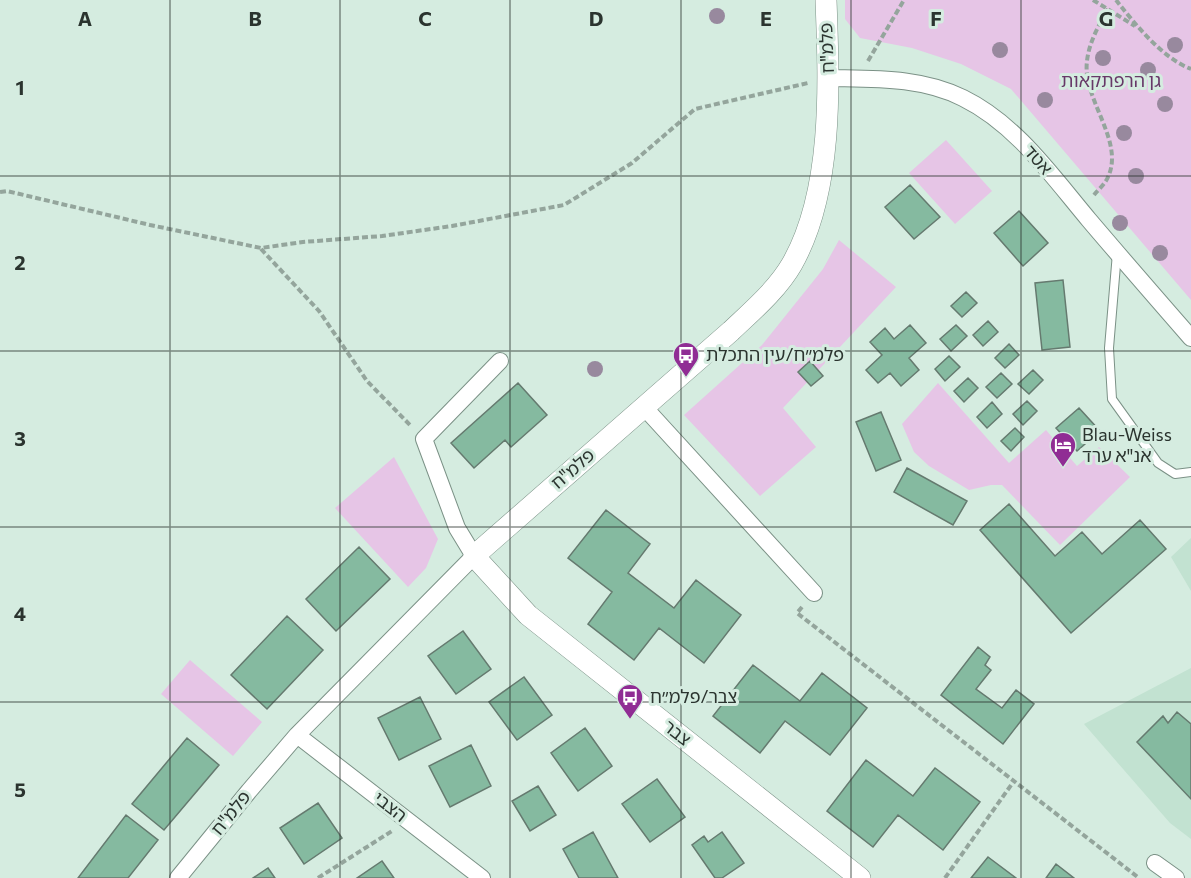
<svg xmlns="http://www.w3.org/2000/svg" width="1191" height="878" font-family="Commissioner,'Noto Sans Hebrew',sans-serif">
<rect width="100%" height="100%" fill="#d5ece0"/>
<path fill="#c2e2d1" d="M1191,538V591L1171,557Z
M1191,668V839L1170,823L1084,724Z"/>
<path fill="#e6c5e6" d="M845,0H1191V300L1011,89L961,64L912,48L860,38L845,19Z
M946,140L992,191L955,224L909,173Z
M839,240L896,287L783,408L816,447L760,496L684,415L762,345L823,269Z
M938,383L1009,463L1046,430L1077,466L1099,447L1130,477L1060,545L1002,485H991L969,490L929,466L914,452L902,424Z
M394,457L438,539L426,568L408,587L335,508Z
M190,660L262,722L233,756L161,694Z"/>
<path fill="#85baa0" stroke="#657a6f" stroke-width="1.5" d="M910,185L940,217L914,239L885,207Z
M1019,211L1048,243L1023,266L994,233Z
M1063,280L1070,347L1042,350L1035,283Z
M966,292L977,303L962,317L951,306Z
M988,321L998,332L983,346L973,335Z
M910,325L926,343L909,358L919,370L901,386L890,373L878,383L866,370L882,355L870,342L885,328L894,339Z
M956,325L967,336L951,351L940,339Z
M1009,344L1019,355L1005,368L995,358Z
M949,356L960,367L945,381L935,369Z
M810,361L823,376L811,386L798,372Z
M1033,370L1043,380L1029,394L1018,384Z
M1001,373L1012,384L997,398L986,387Z
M968,378L978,388L964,402L954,391Z
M518,383L547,415L511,447L505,440L474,468L451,443Z
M1027,401L1037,411L1023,425L1013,414Z
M992,402L1002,414L987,428L977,417Z
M1079,408L1100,431L1077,451L1056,428Z
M881,412L901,460L876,471L856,422Z
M1015,428L1024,437L1011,451L1001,441Z
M907,468L967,501L953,525L894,492Z
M1009,504L1055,556L1082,532L1102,554L1140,520L1166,549L1071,633L980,530Z
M606,510L650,544L628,573L674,608L696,580L741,615L704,663L659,628L634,660L588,624L612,592L568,558Z
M359,547L390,579L336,631L306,599Z
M287,616L323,650L267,709L231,675Z
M463,631L491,669L456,694L428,656Z
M978,647L990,657L985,665L991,670L976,689L1002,708L1016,690L1034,704L1003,744L941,695Z
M753,665L800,701L822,673L867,708L830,755L785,721L760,753L713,716Z
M524,677L552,715L517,740L489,702Z
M420,697L441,739L399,760L378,718Z
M1177,712L1191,724V799L1137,742L1163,716L1168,723Z
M585,728L612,766L578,791L551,753Z
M187,738L219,765L164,830L132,804Z
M471,745L491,786L450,807L429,766Z
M866,760L913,796L935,768L980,802L943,850L898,815L873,847L827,811Z
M657,779L685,817L650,842L622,804Z
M538,786L556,815L530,831L512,801Z
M318,803L342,838L304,864L280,828Z
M126,815L158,840L128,878H78Z
M593,832L618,878H579L563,849Z
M722,832L744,863L722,878H715L692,845L704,836L708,842Z
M988,857L1016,878H971Z
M382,861L394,878H357Z
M1056,864L1074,878H1046Z
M268,868L275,878H253Z"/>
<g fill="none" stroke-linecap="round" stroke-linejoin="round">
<g stroke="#7b9186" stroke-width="10">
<path id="service" d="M1117,253L1109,348L1112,399L1158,463L1175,474L1191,472"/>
</g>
<g stroke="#7b9186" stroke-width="18">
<path id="minor" d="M829,78C874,79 921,77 963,98C1016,124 1052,176 1089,220C1123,260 1157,299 1191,338
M644,407L814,593
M297,735L482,878
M1155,863L1176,878
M178,878L249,791L297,735L474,556L457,528L424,439L500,361"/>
</g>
<g stroke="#7b9186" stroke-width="22">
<path id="tertiary" d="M826,0C829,82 834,190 792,264C777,290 752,311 731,331L474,556L528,615L860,878"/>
</g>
<path stroke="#94a59c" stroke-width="4" stroke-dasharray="6 3" stroke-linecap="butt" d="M1093,0L1135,26
M1116,0C1135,24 1162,58 1191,69
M868,61L904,0
M0,192L7,191L150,225L261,248L303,242L382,236L452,226L564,205L632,163L695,109L808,83
M1094,195C1098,190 1105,184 1108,177C1125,141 1082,99 1087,61C1089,42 1099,25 1108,9
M261,249L319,311L367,381L411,426
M802,607L797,613L1139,878
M318,878L392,831
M945,878L1014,781"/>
<use href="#service" stroke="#fff" stroke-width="8"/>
<use href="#minor" stroke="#fff" stroke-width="16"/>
<use href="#tertiary" stroke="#fff" stroke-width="21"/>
</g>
<g fill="#98899e">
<circle cx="717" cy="16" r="8"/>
<circle cx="1175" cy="45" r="8"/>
<circle cx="1000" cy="50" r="8"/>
<circle cx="1103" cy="58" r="8"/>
<circle cx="1148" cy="70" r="8"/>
<circle cx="1045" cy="100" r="8"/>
<circle cx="1165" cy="104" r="8"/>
<circle cx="1124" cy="133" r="8"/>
<circle cx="1136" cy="176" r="8"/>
<circle cx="1120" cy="223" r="8"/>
<circle cx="1160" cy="253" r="8"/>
<circle cx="595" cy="369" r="8"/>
</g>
<path fill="none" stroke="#2b342f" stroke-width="1.5" stroke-opacity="0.55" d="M170,0V878M340,0V878M510,0V878M681,0V878M851,0V878M1021,0V878M0,176H1191M0,351H1191M0,527H1191M0,702H1191"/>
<defs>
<g id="bus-pin" transform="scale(1.35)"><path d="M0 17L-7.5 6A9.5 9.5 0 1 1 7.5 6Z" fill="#902d94" stroke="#d5ece0"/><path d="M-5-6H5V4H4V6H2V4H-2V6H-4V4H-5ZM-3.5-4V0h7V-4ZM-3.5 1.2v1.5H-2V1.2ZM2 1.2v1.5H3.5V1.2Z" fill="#fff"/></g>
<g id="hotel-pin" transform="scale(1.35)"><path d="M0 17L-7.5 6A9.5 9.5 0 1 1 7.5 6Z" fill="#902d94" stroke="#d5ece0"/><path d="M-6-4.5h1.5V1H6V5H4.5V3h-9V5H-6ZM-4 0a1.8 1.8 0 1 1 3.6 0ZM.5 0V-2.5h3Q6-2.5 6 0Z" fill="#fff"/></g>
</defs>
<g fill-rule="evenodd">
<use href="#bus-pin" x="686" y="355"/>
<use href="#hotel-pin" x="1063" y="445"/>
<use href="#bus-pin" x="630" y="697"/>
</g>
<g text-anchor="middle" stroke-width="6" stroke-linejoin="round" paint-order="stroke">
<g font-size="18" fill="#2b342f" stroke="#d5ece0">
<text transform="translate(827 48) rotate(-92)" y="6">פלמ"ח</text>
<text transform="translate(1038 160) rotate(49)" y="6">אטד</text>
<text transform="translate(573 469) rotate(-41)" y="6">פלמ"ח</text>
<text transform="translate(677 733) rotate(38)" y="6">צבר</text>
<text transform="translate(390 807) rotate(38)" y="6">הצבי</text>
<text transform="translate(231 813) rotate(-51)" y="6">פלמ"ח</text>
</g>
<g font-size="18" fill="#673868" stroke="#d5ece0">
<text x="1111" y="87">גן הרפתקאות</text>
</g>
<g font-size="18" fill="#2b342f" stroke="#d5ece0" text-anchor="start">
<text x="706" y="361">פלמ״ח/עין התכלת</text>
<text x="1082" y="441">Blau-Weiss<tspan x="1082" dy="21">אנ"א ערד</tspan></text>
<text x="650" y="703">צבר/פלמ״ח</text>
</g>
</g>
<g font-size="20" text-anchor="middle" font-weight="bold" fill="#2b342f" stroke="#d5ece0" stroke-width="6" stroke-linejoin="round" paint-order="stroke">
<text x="85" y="26">A</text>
<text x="255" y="26">B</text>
<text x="425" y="26">C</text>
<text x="596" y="26">D</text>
<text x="766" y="26">E</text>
<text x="936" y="26">F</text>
<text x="1106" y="26">G</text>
<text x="20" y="95">1</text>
<text x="20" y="270">2</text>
<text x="20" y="446">3</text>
<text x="20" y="621">4</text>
<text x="20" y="797">5</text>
</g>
</svg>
